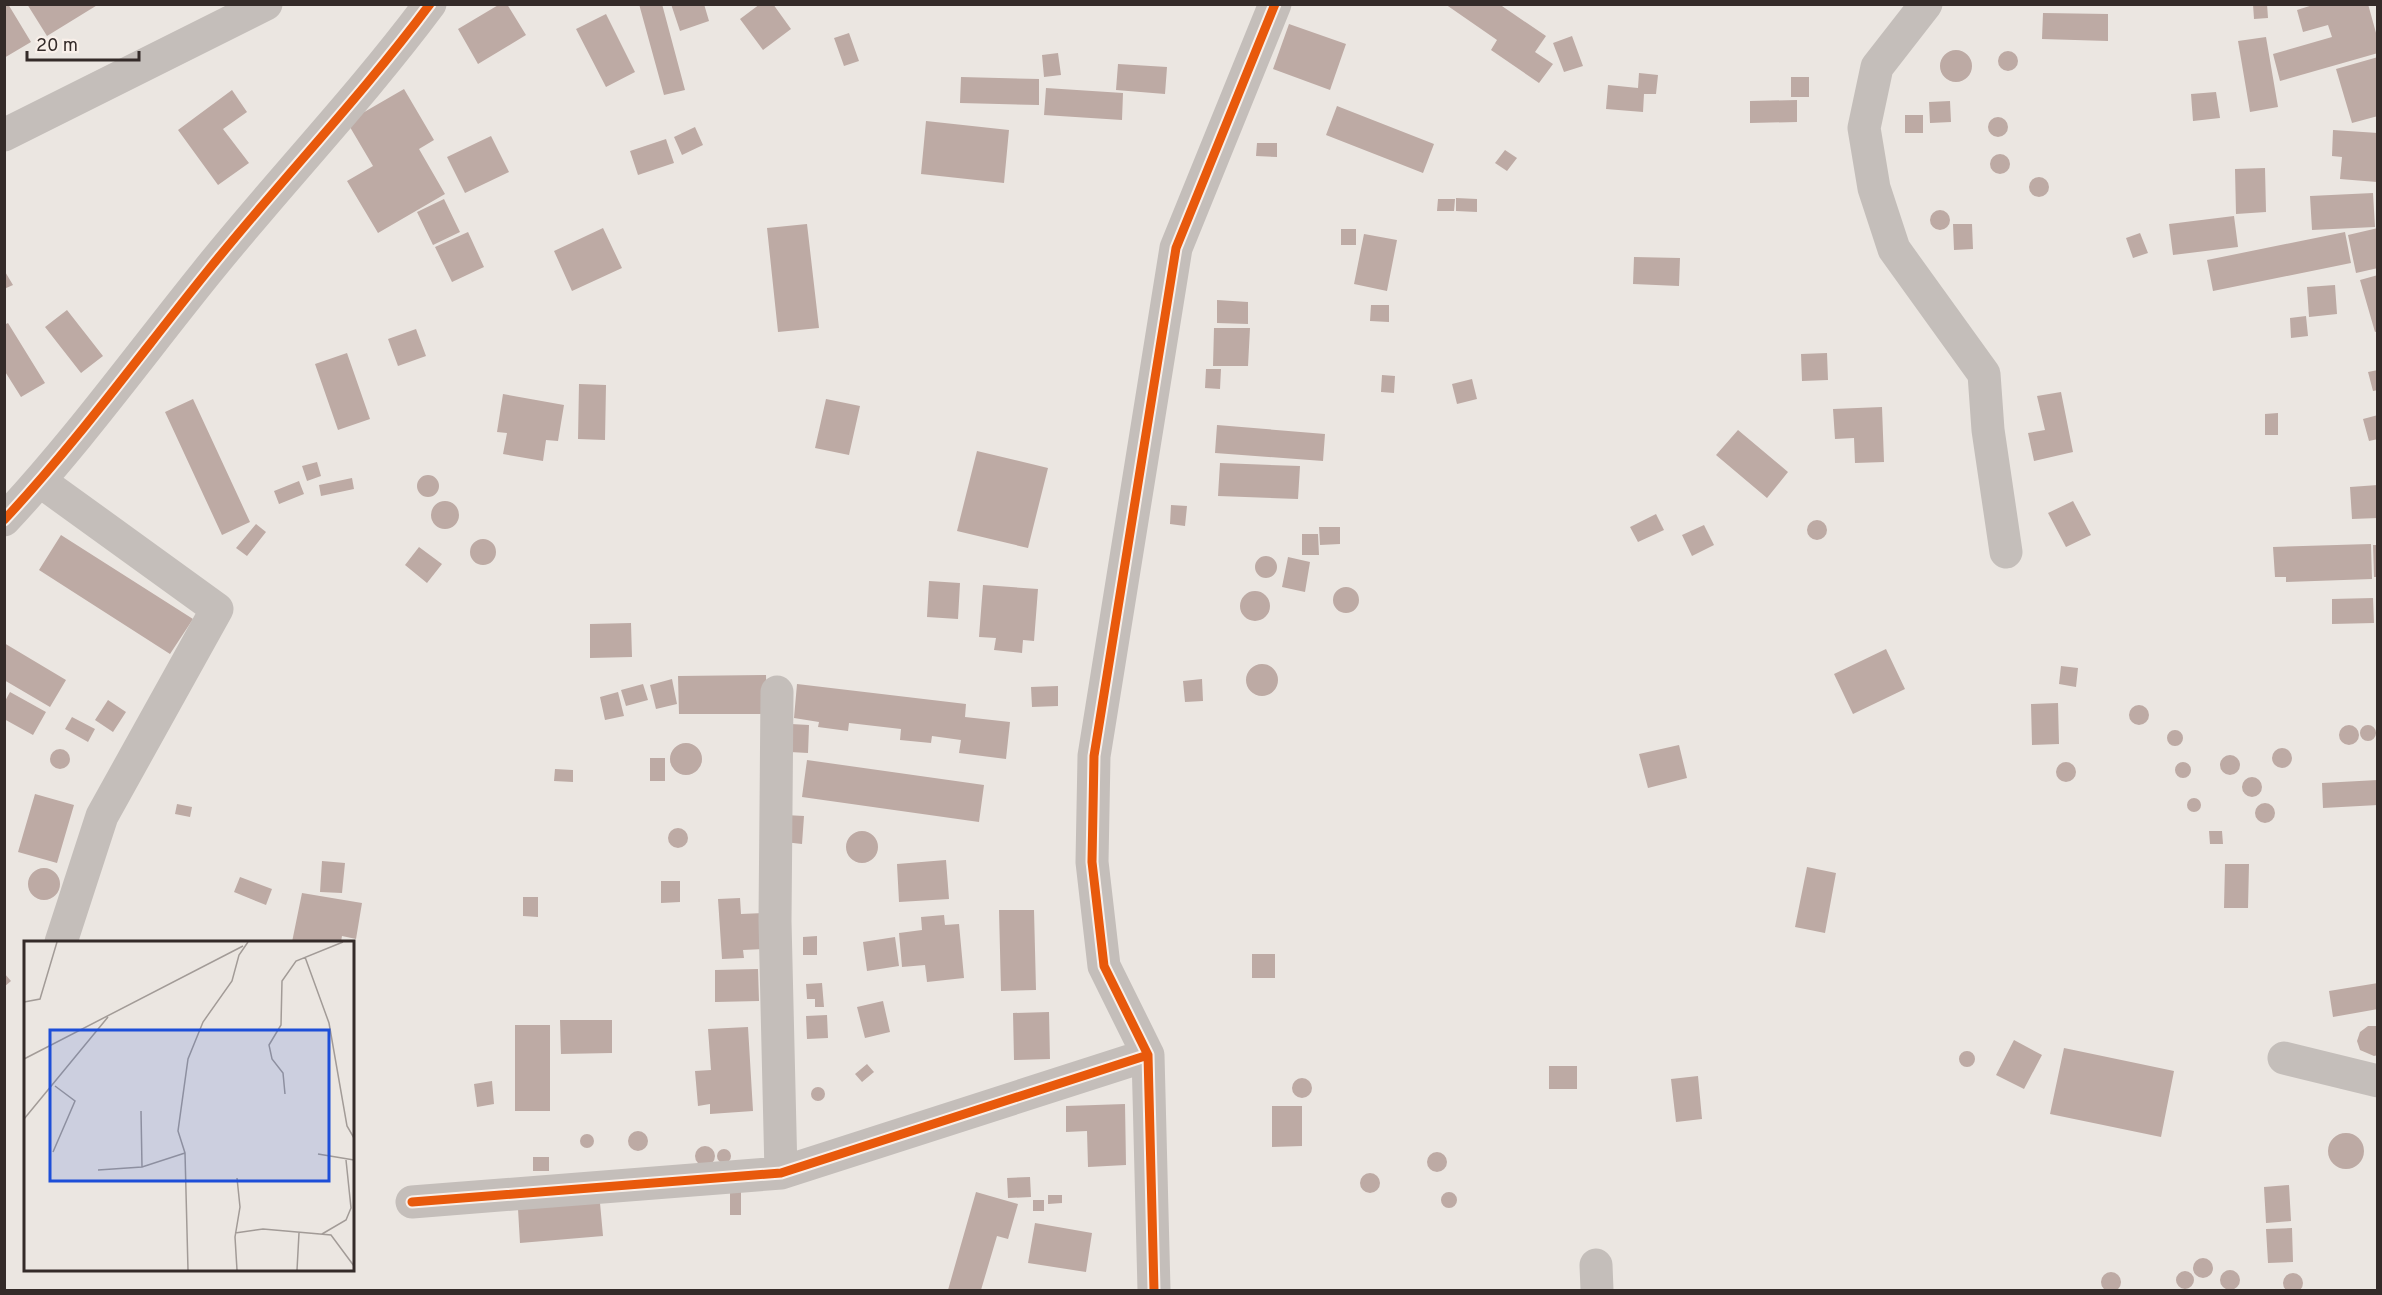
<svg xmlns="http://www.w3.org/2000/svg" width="2382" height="1295" font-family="Overpass,sans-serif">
<rect width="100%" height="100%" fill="#ebe6e1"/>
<path fill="#bdaaa4" d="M4,4H8L31,42L4,58Z
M27,4H99L47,36Z
M500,4H507L526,35L478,64L458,29Z
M639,4H662L685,90L664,95Z
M671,4H704L709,21L680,31Z
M760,4H773L791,29L763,50L740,19Z
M1445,4H1499L1546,36L1535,52L1553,64L1539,83L1491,50L1497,40Z
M2253,4H2267L2268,18L2254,19Z
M2316,4H2368L2378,40V53L2280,81L2273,54L2332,37L2328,25L2303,32L2297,10Z
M2043,13L2108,14V41L2042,39Z
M606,14L635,72L606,87L576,29Z
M1289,24L1346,44L1330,90L1273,69Z
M849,33L859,61L844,66L834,38Z
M1572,36L1583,66L1564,72L1553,43Z
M2266,37L2278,107L2250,112L2238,41Z
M1940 66a16 16 0 1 1 32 0a16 16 0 1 1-32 0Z
M1998 61a10 10 0 1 1 20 0a10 10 0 1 1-20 0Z
M1058,53L1061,75L1044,77L1042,55Z
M2378,57V116L2352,123L2336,69Z
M1118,64L1167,67L1165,94L1116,90Z
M1639,73L1658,75L1656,94H1644L1643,112L1606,109L1608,85L1638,88Z
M961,77L1039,79V105L960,103Z
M1791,77H1809V97H1791Z
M1046,88L1123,93L1122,120L1044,115Z
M404,89L434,140L419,149L445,194L378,233L347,181L373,166L347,122Z
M232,90L247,112L223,129L249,163L218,185L178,130Z
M2216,92L2220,118L2193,121L2191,94Z
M1797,100V122L1750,123V101Z
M1950,101L1951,122L1930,123L1929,102Z
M1337,106L1434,144L1423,173L1326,135Z
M1905,115H1923V133H1905Z
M1988 127a10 10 0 1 1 20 0a10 10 0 1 1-20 0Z
M926,121L1009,130L1004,183L921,174Z
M695,127L703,145L682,155L674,137Z
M2333,130L2378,133L2377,182L2340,179L2342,157L2332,156Z
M491,136L509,172L465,193L447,157Z
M666,139L674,163L638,175L630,151Z
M1257,143H1277V157L1256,156Z
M1505,150L1517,158L1507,171L1495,163Z
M1990 164a10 10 0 1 1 20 0a10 10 0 1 1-20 0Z
M2265,168L2266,212L2236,214L2235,169Z
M2029 187a10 10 0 1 1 20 0a10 10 0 1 1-20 0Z
M2373,193L2375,227L2312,230L2310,196Z
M1456,198L1477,199V212L1456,211Z
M444,199L460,232L433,245L417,212Z
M1438,199H1455L1454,211H1437Z
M1930 220a10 10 0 1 1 20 0a10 10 0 1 1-20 0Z
M2234,216L2238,247L2173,255L2169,224Z
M807,224L819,328L778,332L767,228Z
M1953,224H1972L1973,249L1954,250Z
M603,228L622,268L572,291L554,251Z
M2378,228V268L2356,273L2348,235Z
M1341,229H1356V245H1341Z
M468,232L484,267L452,282L435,247Z
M2345,232L2351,263L2213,291L2207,260Z
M2140,233L2148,253L2133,258L2126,238Z
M1364,234L1397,240L1387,291L1354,284Z
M1634,257L1680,258L1679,286L1633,284Z
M4,270L13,285L4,289Z
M2378,275V331L2375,332L2360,280Z
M2335,285L2337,314L2309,317L2307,287Z
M1217,300L1248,302V324L1217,323Z
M1371,305H1389V322L1370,321Z
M67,310L103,356L81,373L45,327Z
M2306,316L2308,336L2291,338L2290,318Z
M8,323L45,383L21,397L4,370V325Z
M1214,328H1250L1248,366H1213Z
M416,329L426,356L398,366L388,339Z
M347,353L370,419L338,430L315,364Z
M1827,353L1828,380L1802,381L1801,354Z
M1206,369H1221L1220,389L1205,388Z
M2378,370V390L2373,391L2368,372Z
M1382,375L1395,376L1394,393L1381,392Z
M1472,379L1477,399L1457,404L1452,384Z
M579,384L606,385L605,440L578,439Z
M2061,392L2073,452L2034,461L2028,433L2045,430L2037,396Z
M503,394L564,405L558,441L546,440L543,461L503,454L507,433L497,432Z
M193,399L250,522L222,535L165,412Z
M826,399L860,406L849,455L815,448Z
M1882,407L1884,462L1855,463L1854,438L1835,439L1833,409Z
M2278,413V435H2265V414Z
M2378,415V439L2369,441L2363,419Z
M1217,425L1325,434L1323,461L1215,453Z
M1738,430L1788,472L1767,498L1716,455Z
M977,451L1048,468L1028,548L957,531Z
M317,462L321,476L307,481L302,466Z
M1220,463L1300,466L1298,499L1218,496Z
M417 486a11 11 0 1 1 22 0a11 11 0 1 1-22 0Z
M352,478L354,489L321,496L319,485Z
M299,481L304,494L279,504L274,491Z
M2378,485V518L2352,519L2350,487Z
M2073,501L2091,535L2066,547L2048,513Z
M431 515a14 14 0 1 1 28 0a14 14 0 1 1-28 0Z
M1171,505L1187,506L1185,526L1170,524Z
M1656,514L1664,530L1638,542L1630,527Z
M1807 530a10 10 0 1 1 20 0a10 10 0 1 1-20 0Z
M256,524L266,532L247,556L236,548Z
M1704,525L1714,545L1692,556L1682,535Z
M1319,527H1340V544L1320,545Z
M1302,534H1318L1319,555H1302Z
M61,535L193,619L170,654L39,570Z
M470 552a13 13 0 1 1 26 0a13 13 0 1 1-26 0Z
M2371,544L2372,579L2286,582V577H2275L2273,547Z
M2373,545H2378V577H2374Z
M419,547L442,564L427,583L405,565Z
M1255 567a11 11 0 1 1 22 0a11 11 0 1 1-22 0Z
M1288,557L1310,562L1305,592L1282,587Z
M929,581L960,583L958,619L927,617Z
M983,585L1038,589L1034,641L1023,640L1022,653L994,650L996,638L979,637Z
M1333 600a13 13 0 1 1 26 0a13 13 0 1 1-26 0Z
M1240 606a15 15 0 1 1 30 0a15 15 0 1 1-30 0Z
M2373,598L2374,623L2332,624V599Z
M631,623L632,657L590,658V624Z
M4,643L66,680L50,707L4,680Z
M1886,649L1905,689L1853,714L1834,674Z
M1246 680a16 16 0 1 1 32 0a16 16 0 1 1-32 0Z
M2061,666L2078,668L2076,687L2059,684Z
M766,675L767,714H679L678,676Z
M672,679L677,704L656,709L650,685Z
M1202,679L1203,701L1185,702L1183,681Z
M643,684L648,700L626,706L621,690Z
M797,684L966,704L965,717L1010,722L1006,759L959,753L961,740L932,736L931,743L900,740L901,729L849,723L848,731L818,727L819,722L794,718Z
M1058,686V706L1032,707L1031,687Z
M10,692L46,712L33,735L4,719V703Z
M618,692L624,716L605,720L600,697Z
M108,700L126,712L113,732L95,720Z
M2058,703L2059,744L2032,745L2031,704Z
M2129 715a10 10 0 1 1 20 0a10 10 0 1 1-20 0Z
M72,717L95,729L88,742L65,729Z
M791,724L809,725L808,753L790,752Z
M2339 735a10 10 0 1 1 20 0a10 10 0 1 1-20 0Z
M2360 733a8 8 0 1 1 16 0a8 8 0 1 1-16 0Z
M2167 738a8 8 0 1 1 16 0a8 8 0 1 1-16 0Z
M670 759a16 16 0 1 1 32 0a16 16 0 1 1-32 0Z
M1679,745L1687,778L1648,788L1639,754Z
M2272 758a10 10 0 1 1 20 0a10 10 0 1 1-20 0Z
M50 759a10 10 0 1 1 20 0a10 10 0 1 1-20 0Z
M2220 765a10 10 0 1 1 20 0a10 10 0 1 1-20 0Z
M650,758H665V781H650Z
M807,760L984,785L979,822L802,797Z
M2175 770a8 8 0 1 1 16 0a8 8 0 1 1-16 0Z
M2056 772a10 10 0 1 1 20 0a10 10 0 1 1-20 0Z
M555,769L573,770V782L554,781Z
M2242 787a10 10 0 1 1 20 0a10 10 0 1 1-20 0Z
M2378,780V805L2323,808L2322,783Z
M35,794L74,805L57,863L18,852Z
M2187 805a7 7 0 1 1 14 0a7 7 0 1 1-14 0Z
M2255 813a10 10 0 1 1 20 0a10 10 0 1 1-20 0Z
M177,804L192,807L190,817L175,814Z
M785,815L804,816L802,844L784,842Z
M668 838a10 10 0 1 1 20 0a10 10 0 1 1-20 0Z
M846 847a16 16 0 1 1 32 0a16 16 0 1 1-32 0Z
M2209,831H2222L2223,844H2210Z
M946,860L949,899L899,902L897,864Z
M322,861L345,863L342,893L320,892Z
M2225,864H2249L2248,908H2224Z
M1807,867L1836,873L1825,933L1795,927Z
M28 884a16 16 0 1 1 32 0a16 16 0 1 1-32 0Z
M240,877L272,889L266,905L234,892Z
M661,881H680V902L661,903Z
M302,893L362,903L356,939L342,936L341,942H292Z
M523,897H538V917L523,916Z
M740,898L741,914L764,913L766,949L743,950L744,958L722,959L718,899Z
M999,910H1034L1036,990L1001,991Z
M944,915L945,925L959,924L964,978L927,982L925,965L902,967L899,933L922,930L921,917Z
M817,936V955H803V937Z
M895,937L899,966L867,971L863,942Z
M1252,954H1275V978H1252Z
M758,969L759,1001L715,1002V970Z
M4,973L11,981L4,987Z
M822,983L824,1007H815V999H807L806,984Z
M2378,983V1009L2333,1017L2329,991Z
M883,1001L890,1032L865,1038L857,1007Z
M1049,1012L1050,1059L1014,1060L1013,1013Z
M827,1015L828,1038L807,1039L806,1016Z
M560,1020H612V1053L561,1054Z
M515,1025H550V1111H515Z
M2368,1026H2378V1055L2374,1056L2360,1050L2357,1041L2360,1032Z
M748,1027L753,1111L710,1114V1104L698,1106L695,1071L711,1070L708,1029Z
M2014,1040L2042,1055L2024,1089L1996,1075Z
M2064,1048L2174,1071L2161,1137L2050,1114Z
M1959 1059a8 8 0 1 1 16 0a8 8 0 1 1-16 0Z
M867,1064L874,1072L862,1082L855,1074Z
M1549,1066H1577V1089H1549Z
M1698,1076L1702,1119L1676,1122L1671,1079Z
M1292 1088a10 10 0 1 1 20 0a10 10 0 1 1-20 0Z
M492,1081L494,1104L477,1107L474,1084Z
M811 1094a7 7 0 1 1 14 0a7 7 0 1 1-14 0Z
M1125,1104L1126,1165L1088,1167L1087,1131L1066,1132V1106Z
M1272,1106H1302V1146L1272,1147Z
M628 1141a10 10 0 1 1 20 0a10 10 0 1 1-20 0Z
M2328 1151a18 18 0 1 1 36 0a18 18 0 1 1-36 0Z
M580 1141a7 7 0 1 1 14 0a7 7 0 1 1-14 0Z
M695 1156a10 10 0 1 1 20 0a10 10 0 1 1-20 0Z
M717 1156a7 7 0 1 1 14 0a7 7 0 1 1-14 0Z
M1427 1162a10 10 0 1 1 20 0a10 10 0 1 1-20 0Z
M533,1157H549V1171H533Z
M1360 1183a10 10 0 1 1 20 0a10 10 0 1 1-20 0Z
M1030,1177L1031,1197L1008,1198L1007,1178Z
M2289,1185L2291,1221L2266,1223L2264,1187Z
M730,1190H741V1215H730Z
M976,1192L1018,1204L1008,1239L997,1236L981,1290H948Z
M1441 1200a8 8 0 1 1 16 0a8 8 0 1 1-16 0Z
M1048,1195H1062V1203L1048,1204Z
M1033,1200H1044V1211H1033Z
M600,1203L603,1236L520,1243L518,1209Z
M1035,1223L1092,1233L1086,1272L1028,1263Z
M2292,1228L2293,1262L2268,1263L2266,1229Z
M2193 1268a10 10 0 1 1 20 0a10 10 0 1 1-20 0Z
M2220 1280a10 10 0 1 1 20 0a10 10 0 1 1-20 0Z
M2176 1280a9 9 0 1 1 18 0a9 9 0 1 1-18 0Z
M2101 1282a10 10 0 1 1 20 0a10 10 0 1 1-20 0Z
M2283 1283a10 10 0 1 1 20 0a10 10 0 1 1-20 0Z"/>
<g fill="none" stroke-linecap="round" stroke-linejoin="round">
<path stroke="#c4beba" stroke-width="33" d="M1926,4L1877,67L1864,128L1874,188L1894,249L1984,374L1988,430L2006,552
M4,135L266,4
M40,481L217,609L102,816L61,942
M4,520C77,442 139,356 206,273C279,182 360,98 430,4
M777,692L775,921L781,1173
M2284,1058L2378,1081
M412,1202L781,1173L1148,1055
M1596,1265L1597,1290
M1154,1290L1148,1055L1104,966L1092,862L1094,756L1176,248L1275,4"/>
<g stroke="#f8efe9" stroke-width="13">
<path id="cycleway" d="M4,520C77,442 139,356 206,273C279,182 360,98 430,4
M412,1202L781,1173L1148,1055
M1154,1290L1148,1055L1104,966L1092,862L1094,756L1176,248L1275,4"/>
</g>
<use href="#cycleway" stroke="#e8590c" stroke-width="9"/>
</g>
<g transform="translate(24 941)">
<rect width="330" height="330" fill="#ebe6e1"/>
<path fill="none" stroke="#a29b97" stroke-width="1.5" d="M281,16L305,82L323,185L330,197M0,61L16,58L33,1M0,118L219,5M261,153L259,132L248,118L245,104L257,84L258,40L272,20L319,1M117,170L118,226M0,178L84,76M29,211L51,160L31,145M294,213L330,219M74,229L118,226L161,212M211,292L239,288L307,294L330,325M298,293L322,279L327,267L322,219M164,329L161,212L154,190L164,118L179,81L208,40L215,14L224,1M213,329L211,296L216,266L213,237M273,329L275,292"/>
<path fill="#1d4ed8" fill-opacity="0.15" stroke="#1d4ed8" stroke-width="3" d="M26,89H305V240H26Z"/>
<rect width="330" height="330" fill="none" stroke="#342b29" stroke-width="3"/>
</g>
<rect width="2382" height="1295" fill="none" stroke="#342b29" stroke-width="12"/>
<path d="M27 51v9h112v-9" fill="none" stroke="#342b29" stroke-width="3"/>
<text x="36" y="51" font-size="18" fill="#342b29" stroke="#f8efe9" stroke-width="4.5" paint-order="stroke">20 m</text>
</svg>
